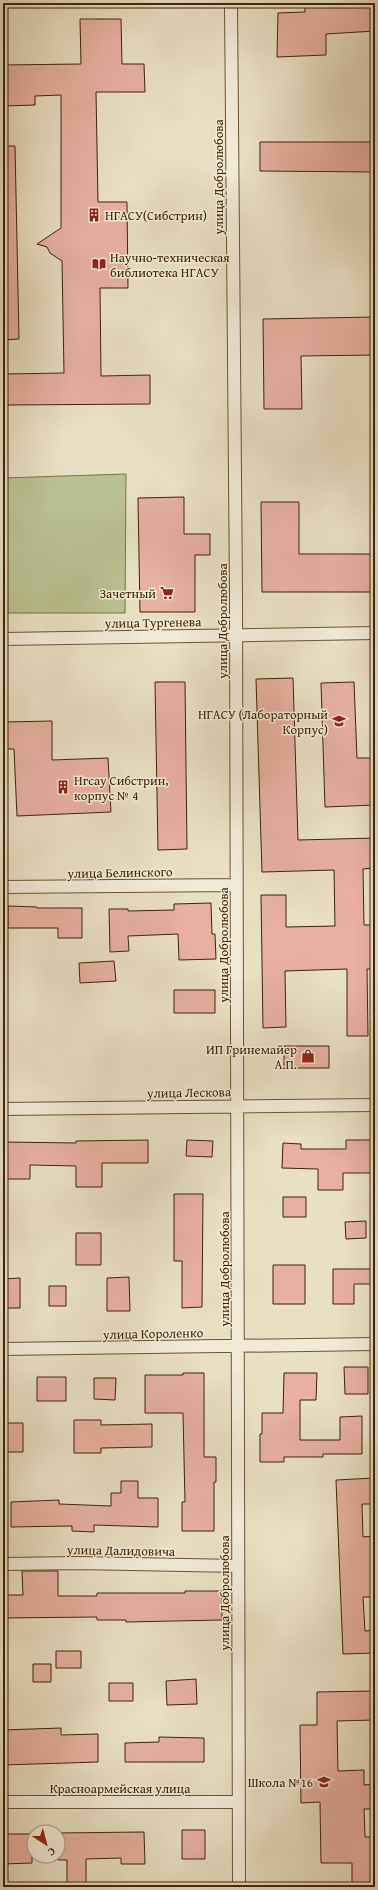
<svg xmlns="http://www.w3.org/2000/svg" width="378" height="1890" font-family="'Gentium Book Plus',serif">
<rect width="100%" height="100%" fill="#e9dfc4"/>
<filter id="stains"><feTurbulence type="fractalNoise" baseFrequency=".005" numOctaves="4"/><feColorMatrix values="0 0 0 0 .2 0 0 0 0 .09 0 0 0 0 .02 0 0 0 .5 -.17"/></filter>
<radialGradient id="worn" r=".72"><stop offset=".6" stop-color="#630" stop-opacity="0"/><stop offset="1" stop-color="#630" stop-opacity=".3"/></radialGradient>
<path fill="#bac191" stroke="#7c724b" d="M126,474L125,613H3V478Z"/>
<path fill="#e7b0a1" stroke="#3f2405" d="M305,3H375V31L326,34V55L277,57L278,13L305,12Z
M80,19H121L122,64H144L145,92H96L98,202H127L128,288H100L101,376L150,375V404L6,405L5,374L64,373L62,261L50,253L47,247L37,244L61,228V95L35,96V105L3,106V65L81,64Z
M260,142H375V172L260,171Z
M3,146H15L19,339L3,340Z
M375,317V355L301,356L302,409H264L263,319Z
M184,497V534H210V555H195V612H140L138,498Z
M261,502H299V554H375V592H262Z
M293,678L298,840L375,838V868L363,869L364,925H375V969H367L368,1036H347V969L285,971L286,1027L263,1028L261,895H286V927L335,926L334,870L262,872L256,679Z
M155,682H185L187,849L158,850Z
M354,682L357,758H375V805L325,807L321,683Z
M52,721V760L108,758L111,812L17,816L14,749H4V722Z
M211,903L212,934H215L216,959L179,960L178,934L128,936L129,951L110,952L109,909H128V911L174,910V904Z
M8,906L37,907V908H82V938H58V928H8Z
M114,961L116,981L80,983L79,963Z
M174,990H215V1013H174Z
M284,1046H329V1068H284Z
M148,1140V1163H102V1187H76V1166L30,1165V1179H3V1142L76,1143V1141Z
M187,1140L213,1141L212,1157L186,1156Z
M346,1140H371L372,1173H343V1190H318V1169L282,1168L283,1143L301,1144V1149H346Z
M174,1194H203L202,1307L182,1308V1261H174Z
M283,1197H306V1217H283Z
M366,1221V1238L346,1239L345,1222Z
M76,1233H101V1265H76Z
M273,1265H305V1304H273Z
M333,1269H375V1284H354V1304H333Z
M129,1277L130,1311H107V1278Z
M20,1278V1308H3V1279Z
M49,1286H66V1306H49Z
M344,1367H368V1394H345Z
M183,1373H204V1457H216V1482H214V1531H182V1502H185L183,1413H145V1375H183Z
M284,1373H317L316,1400H300V1440H340V1417L362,1416V1454H323V1457H284V1462H260V1434H262V1413H283Z
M37,1377H66V1401H37Z
M94,1378H116L115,1400L94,1399Z
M74,1420H101V1425L152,1424V1447L101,1448V1453H74Z
M3,1423H23V1452H3Z
M375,1478V1504H362L363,1537L375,1536V1597H363L365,1631L375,1630V1653L343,1654L336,1480Z
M121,1481H138V1498H158V1527L94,1525V1532L72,1531V1526L11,1527V1502L59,1500V1504L111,1506V1493H121Z
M22,1571H58V1596H97V1593H185V1591H222V1620L126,1622V1620H97V1617L3,1618V1595H23Z
M56,1651H81V1668H56Z
M33,1664H51V1682H33Z
M196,1679L197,1704L167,1705L166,1681Z
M109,1683H133V1701H109Z
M375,1691V1720L337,1721L338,1771L364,1770V1785L375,1784V1809H364L365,1837H375V1887H352V1863H321L320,1802L301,1803L300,1725H317V1692Z
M61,1728V1735L98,1734V1762L3,1765V1730Z
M159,1737L204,1738V1762H125V1743L159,1742Z
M182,1830H205V1859H182Z
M144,1832L145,1864H121V1858L86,1859V1887H67V1860H58V1833Z
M3,1834H32V1863L3,1864Z"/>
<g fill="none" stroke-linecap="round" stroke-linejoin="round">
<g stroke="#6a5335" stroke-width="14">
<path id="minor" d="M231,3L236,593L239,1887
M3,639L375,633
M3,887L236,885
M3,1109L375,1105
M3,1349L375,1344
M3,1564L78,1563L238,1566
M3,1802H238"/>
</g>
<use href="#minor" stroke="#f1ead9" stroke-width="12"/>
</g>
<defs>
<g id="building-bare" transform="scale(1.08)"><path d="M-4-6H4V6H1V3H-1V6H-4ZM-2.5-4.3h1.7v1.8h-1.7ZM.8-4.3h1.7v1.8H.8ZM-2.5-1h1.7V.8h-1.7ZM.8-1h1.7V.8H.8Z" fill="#8f2418" stroke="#f1ead9" stroke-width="2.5" paint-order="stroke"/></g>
<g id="library-bare" transform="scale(1.08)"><path d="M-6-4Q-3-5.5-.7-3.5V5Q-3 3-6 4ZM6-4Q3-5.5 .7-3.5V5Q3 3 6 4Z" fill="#8f2418" stroke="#f1ead9" stroke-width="2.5" paint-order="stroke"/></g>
<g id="supermarket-bare" transform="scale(1.08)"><path d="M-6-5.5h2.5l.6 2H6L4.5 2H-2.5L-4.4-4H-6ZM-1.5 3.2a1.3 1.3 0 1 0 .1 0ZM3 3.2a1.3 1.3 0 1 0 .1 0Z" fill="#8f2418" stroke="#f1ead9" stroke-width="2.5" paint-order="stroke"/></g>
<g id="university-bare" transform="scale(1.08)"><path d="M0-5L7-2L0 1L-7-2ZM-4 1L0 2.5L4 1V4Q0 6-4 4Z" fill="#8f2418" stroke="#f1ead9" stroke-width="2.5" paint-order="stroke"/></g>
<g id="shop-bare" transform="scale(1.08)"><path d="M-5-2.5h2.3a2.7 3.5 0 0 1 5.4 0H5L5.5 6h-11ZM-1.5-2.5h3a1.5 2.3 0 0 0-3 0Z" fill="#8f2418" stroke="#f1ead9" stroke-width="2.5" paint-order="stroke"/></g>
<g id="school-bare" transform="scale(1.08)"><path d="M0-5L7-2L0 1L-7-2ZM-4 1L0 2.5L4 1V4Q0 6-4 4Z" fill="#8f2418" stroke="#f1ead9" stroke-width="2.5" paint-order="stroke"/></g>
</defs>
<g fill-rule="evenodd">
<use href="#building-bare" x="94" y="215"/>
<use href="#library-bare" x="99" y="264"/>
<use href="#supermarket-bare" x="167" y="593"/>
<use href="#university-bare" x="339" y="721"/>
<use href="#building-bare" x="63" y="787"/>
<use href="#shop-bare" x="308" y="1056"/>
<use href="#school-bare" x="324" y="1782"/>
</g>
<g text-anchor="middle" stroke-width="3" stroke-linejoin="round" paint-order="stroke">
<g font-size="13" fill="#3f2405" stroke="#f1ead9">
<text transform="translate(218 177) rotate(-90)" y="5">улица Добролюбова</text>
<text transform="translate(222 621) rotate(-90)" y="5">улица Добролюбова</text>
<text transform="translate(153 622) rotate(-1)" y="5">улица Тургенева</text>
<text transform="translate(120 872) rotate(-1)" y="5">улица Белинского</text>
<text transform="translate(223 945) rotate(-90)" y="5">улица Добролюбова</text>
<text transform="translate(189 1092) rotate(-1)" y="5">улица Лескова</text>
<text transform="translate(224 1269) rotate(-90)" y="5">улица Добролюбова</text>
<text transform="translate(153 1333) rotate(-1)" y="5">улица Короленко</text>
<text transform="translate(121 1550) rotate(1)" y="5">улица Далидовича</text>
<text transform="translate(224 1593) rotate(-90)" y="5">улица Добролюбова</text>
<text x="120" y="1793">Красноармейская улица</text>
</g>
<g font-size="13" fill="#3f2405" stroke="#f1ead9" text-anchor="end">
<text x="105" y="220" text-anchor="start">НГАСУ(Сибстрин)</text>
<text x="110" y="262" text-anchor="start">Научно-техническая<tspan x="110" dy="15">библиотека НГАСУ</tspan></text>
<text x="156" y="598">Зачетный</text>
<text x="328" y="719">НГАСУ (Лабораторный<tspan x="328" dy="15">Корпус)</tspan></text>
<text x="74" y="785" text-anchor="start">Нгсау Сибстрин,<tspan x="74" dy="15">корпус № 4</tspan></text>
<text x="297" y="1054">ИП Гринемайер<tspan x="297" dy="15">А.П.</tspan></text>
<text x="313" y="1787">Школа №16</text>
</g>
</g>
<rect width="378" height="1890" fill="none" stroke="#e9dfc4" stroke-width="16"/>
<rect x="4" y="4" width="370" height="1882" fill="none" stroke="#3f2405" stroke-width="2"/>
<rect x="8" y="8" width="362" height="1874" fill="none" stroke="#3f2405"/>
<g transform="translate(46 1844) rotate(144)"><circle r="19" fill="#f1ead9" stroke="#aa9b84"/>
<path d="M0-3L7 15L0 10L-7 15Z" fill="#8f2418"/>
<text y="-6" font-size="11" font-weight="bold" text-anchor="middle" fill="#3f2405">С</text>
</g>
<rect width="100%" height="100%" filter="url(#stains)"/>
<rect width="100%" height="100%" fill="url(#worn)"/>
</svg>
